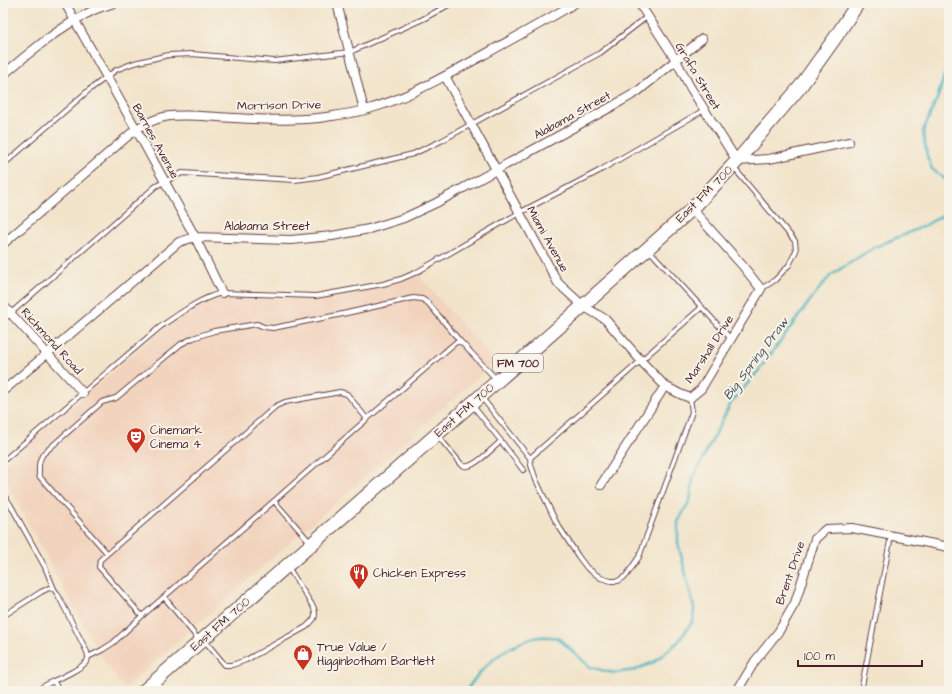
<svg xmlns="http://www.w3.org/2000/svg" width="952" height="694" font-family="'Architects Daughter',sans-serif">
<rect width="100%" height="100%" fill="#f7f3e8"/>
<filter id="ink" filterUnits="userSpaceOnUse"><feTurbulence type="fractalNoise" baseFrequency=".025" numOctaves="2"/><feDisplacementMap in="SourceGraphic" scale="8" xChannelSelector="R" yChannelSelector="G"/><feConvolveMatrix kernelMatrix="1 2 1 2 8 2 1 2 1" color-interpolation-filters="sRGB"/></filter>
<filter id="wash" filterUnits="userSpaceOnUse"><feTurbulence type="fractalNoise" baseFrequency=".012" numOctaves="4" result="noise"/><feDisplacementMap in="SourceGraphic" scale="16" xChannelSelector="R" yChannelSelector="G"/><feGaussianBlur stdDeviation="0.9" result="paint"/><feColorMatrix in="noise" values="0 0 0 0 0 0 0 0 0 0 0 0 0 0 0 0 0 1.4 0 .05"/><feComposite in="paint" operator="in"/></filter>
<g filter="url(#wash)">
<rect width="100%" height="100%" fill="#f2e4ca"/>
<path fill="#f2d4be" d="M418,274L495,362L124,689L96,648L3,477V464L163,329L182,315L210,299L215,298H314L372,288L394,284Z"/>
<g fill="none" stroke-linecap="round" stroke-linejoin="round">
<path stroke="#46b3c2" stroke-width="2.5" d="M949,61L937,99L923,131L927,156L932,169L946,180L949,184
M466,691C479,671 494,655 516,645C523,641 531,638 539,637C545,636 552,637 558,638L590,667L613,673L635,670L654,662L678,642L693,621L694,608L678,543V522L690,500L693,478L731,403L759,370L815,294L831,275L873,248L924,226L943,215L949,206"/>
</g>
</g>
<g filter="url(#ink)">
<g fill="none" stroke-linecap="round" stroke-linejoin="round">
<g stroke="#633d43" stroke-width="6">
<path id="lane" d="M3,165L89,90L116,70L134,63L169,55L192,54L274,61L350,52L423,19L452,3
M734,168L795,241L796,251L789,265L775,280L761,289
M649,250L731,339
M3,320L156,186L182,173L295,180L318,177L413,154L441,141L600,53L648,16
M482,398L530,458
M690,398L692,412L639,557L626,576L618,581H611L601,578L587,568L578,556L556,522L536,480L531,465L530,458L702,307
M438,436L462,465C465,466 465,467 468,466C477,465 494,447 501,441L473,406
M501,441L523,470
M3,461L160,327C179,314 200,298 222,293L316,296L383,284L401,279L417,272L519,213L599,171L704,110
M3,494L10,504L45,567L54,589
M274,501L367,419L455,343L460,341L497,380
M107,553L39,476C39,466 38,462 43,454L102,402L116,398L181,344L193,338L214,331L257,324L264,327L273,328L338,315L413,298L422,299L428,303L460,341
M164,597L142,616L99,567L100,560L276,406L285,402L340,392L347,394L367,419
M3,616L41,592L49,588L54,589L58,595L87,652C88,655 89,658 87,661C82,668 61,678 53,681L60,691
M199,640L164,597L274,501L310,542
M205,641L225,665H232L246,660L306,627C313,620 317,619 314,608L288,567
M88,657L102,650L113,643L142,616
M35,691L53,681
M861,691L891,536"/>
</g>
<g stroke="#633d43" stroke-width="10">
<path id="street" d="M65,3L136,129L195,237L222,293
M337,3L364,110
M639,3L676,60L690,87L737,161L769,159L849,142
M3,75C30,52 62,25 94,10C100,7 108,5 114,3
M445,76L558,283L583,306L605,319L642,362L665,386
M3,244L136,129C145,124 154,119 164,117C181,114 200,116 218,117C254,119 290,122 326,117C339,115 353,113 365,110C406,99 443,77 480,57C512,39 544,22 575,3
M3,305L83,393
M3,391L179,242L195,237L291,240L332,236L369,229L404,218L436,203L611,107L637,92L702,39
M601,485L665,386L680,394L690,398L701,389L761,289L742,265L692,209
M737,691L755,661L779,631L795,603L815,539L826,529L852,528L949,547"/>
</g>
<g stroke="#633d43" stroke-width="15">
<path id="primary" d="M144,691L583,306L692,209L737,161L800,87L835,38L858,3"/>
</g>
<use href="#lane" stroke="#fff" stroke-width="4"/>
<use href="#street" stroke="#fff" stroke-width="8"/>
<use href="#primary" stroke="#fff" stroke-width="13"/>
</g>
</g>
<defs>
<g id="theatre-pin" transform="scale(1)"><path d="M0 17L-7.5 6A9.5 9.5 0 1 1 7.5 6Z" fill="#c8321e" stroke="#f7f3e8"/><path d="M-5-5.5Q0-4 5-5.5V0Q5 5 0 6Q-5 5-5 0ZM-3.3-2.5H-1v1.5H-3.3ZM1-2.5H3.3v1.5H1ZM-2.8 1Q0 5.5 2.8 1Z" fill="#fff"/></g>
<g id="restaurant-pin" transform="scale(1)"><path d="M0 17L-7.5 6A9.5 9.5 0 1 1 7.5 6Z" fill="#c8321e" stroke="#f7f3e8"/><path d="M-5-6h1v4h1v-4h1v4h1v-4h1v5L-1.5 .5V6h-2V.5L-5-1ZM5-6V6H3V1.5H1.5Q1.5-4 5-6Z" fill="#fff"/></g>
<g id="shop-pin" transform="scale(1)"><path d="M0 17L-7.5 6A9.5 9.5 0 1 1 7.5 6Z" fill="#c8321e" stroke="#f7f3e8"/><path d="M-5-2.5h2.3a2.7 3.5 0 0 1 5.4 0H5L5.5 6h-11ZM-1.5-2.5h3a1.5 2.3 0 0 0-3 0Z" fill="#fff"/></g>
</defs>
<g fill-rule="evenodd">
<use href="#theatre-pin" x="136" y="437"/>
<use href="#restaurant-pin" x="359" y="573"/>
<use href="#shop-pin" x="303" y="654"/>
</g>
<g text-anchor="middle" stroke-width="4" stroke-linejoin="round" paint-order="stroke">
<rect fill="#f7f3e8" stroke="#7e5f64" stroke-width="1" x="493" y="354" width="50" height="18" rx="3"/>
<g font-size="11" font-weight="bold" fill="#4a1f2b">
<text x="518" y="367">FM 700</text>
</g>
<g font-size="12" fill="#4a1f2b" stroke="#f7f3e8">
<text transform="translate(698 76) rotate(59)" y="4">Grafa Street</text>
<text transform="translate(279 105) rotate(-1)" y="4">Morrison Drive</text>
<text transform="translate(572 115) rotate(-29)" y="4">Alabama Street</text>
<text transform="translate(156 141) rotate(61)" y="4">Barnes Avenue</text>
<text transform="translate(704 194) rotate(-45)" y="4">East FM 700</text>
<text x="267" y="230">Alabama Street</text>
<text transform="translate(548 239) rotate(61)" y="4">Miami Avenue</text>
<text transform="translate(52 341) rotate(48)" y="4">Richmond Road</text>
<text transform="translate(709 349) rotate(-57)" y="4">Marshall Drive</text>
<text transform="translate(464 410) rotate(-41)" y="4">East FM 700</text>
<text transform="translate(790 573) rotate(-71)" y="4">Brent Drive</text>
<text transform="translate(220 624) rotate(-41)" y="4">East FM 700</text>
</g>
<g font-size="12" fill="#4a1f2b" stroke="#f7f3e8" text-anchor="start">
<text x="150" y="434">Cinemark<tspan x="150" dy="14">Cinema 4</tspan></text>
<text x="373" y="577">Chicken Express</text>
<text x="317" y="651">True Value /<tspan x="317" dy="14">Higginbotham Bartlett</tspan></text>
</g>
<g font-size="13" font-style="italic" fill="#495360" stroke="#f7f3e8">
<text transform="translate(755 358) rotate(-53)" y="5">Big Spring Draw</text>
</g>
</g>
<rect width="952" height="694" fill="none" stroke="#f7f3e8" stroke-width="16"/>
<path d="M798 660v6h124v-6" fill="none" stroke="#4a1f2b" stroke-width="2"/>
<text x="804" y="660" font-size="12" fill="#4a1f2b" stroke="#f7f3e8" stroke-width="3" paint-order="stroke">100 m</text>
</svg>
